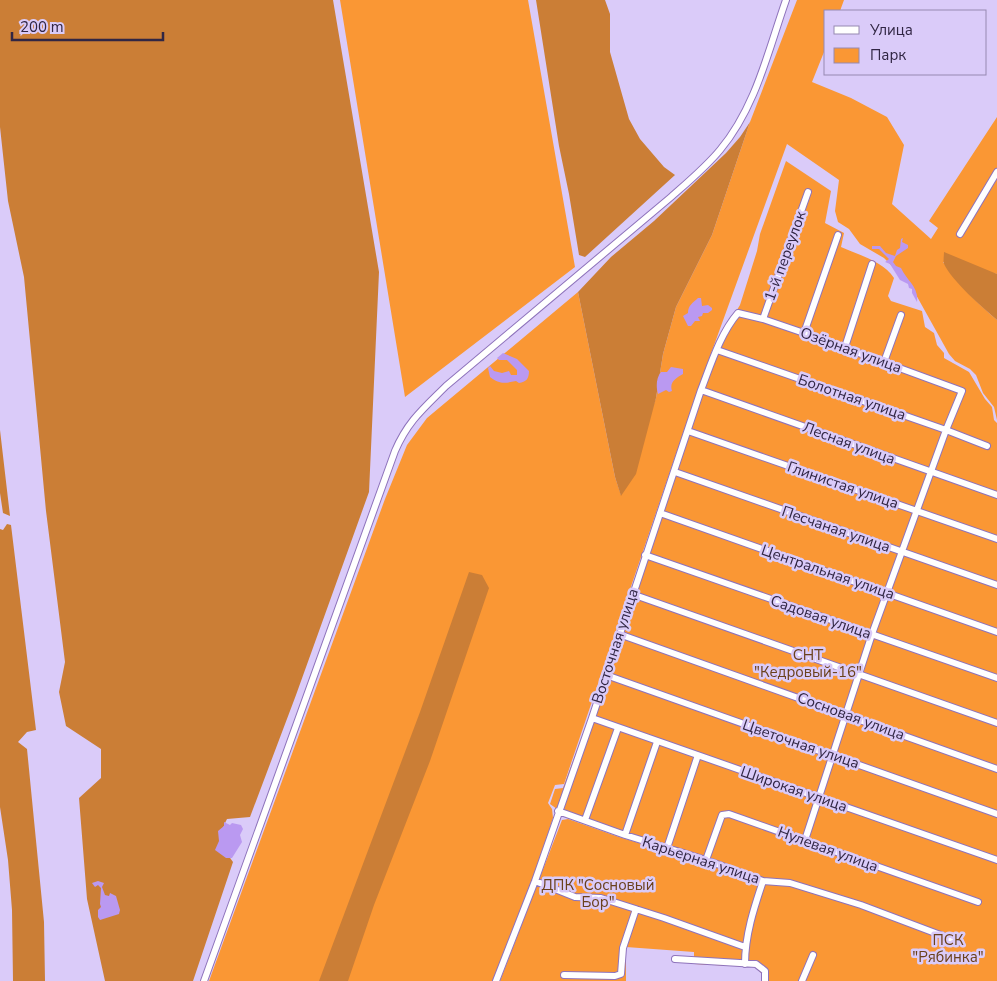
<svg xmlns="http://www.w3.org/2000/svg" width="997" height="981" font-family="'Nunito Sans',sans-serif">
<rect width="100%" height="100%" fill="#dacbf9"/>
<path fill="#fa9734" d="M340,0H528L575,267L405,397Z
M797,0H844L840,11H826V47L812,82L851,98L887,117L904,145L892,204L931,239L938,228L929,221L997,117V274L943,262C958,284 977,303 997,320V420L994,407L983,393L976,375L970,369L955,361L949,354L910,284L884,258L860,244L849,229L838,222L835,211L839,180L787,144L696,395L564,784L555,785L548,803L552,809L553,818L535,873L493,981H209L385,499L407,445L427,418L578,292L615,477L621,495L656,398L663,354L676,307L712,235L750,122Z
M786,161L831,191L825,223L844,233L841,247C859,255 883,261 894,278L888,296L891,301L922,311L925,327L934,333L937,345L944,353V358L969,372L985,399L992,407L994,420L997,423V981H763V975L755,967L694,964V952L626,947V981H500L562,820L568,819L619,837L708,864L710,859L633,836L557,809L550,804L555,789L563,788L604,677L717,342L740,305L757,251L760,234Z"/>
<path fill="#cb7e36" d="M0,0H333L379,272L369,492L296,695L250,817L227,819C217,839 221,844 233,862L193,981H105L87,899L79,798L101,778V749L66,726L59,692L65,662L46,511L24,277L8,201L0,127Z
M536,0H605L610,14V52L629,119L640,139L664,167L675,175L585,257L579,255L569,194L559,146Z
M750,122L712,235L676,307L663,354L656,398L636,474L621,496L615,477L578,292L611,257L654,221L726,153L740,137Z
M944,252L997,274V320C983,308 952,281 944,264C943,261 944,256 944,252Z
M0,430L10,516L3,513L0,493Z
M7,524L11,525L36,730L27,732L18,742L27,749L44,922L45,981H13L12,910L8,860L0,807V529L3,530Z
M469,572L482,575L489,588L430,761L374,905L348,981H319L420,712Z"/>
<path fill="#ba99f1" d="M903,238L902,242L908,245V248L896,256L893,262L896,266L901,268C907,281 919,287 917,302L912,293V289L909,288L908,284L900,280L890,264L885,262L889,259L879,249H872V246H880L886,253L895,256L897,250L900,248L901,239Z
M698,298H701L702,306L708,305L712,308V310L708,313H703L702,316L698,317L700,321H695L691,326H688L683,316L688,313C688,305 693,303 698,298Z
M503,353L517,359L529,371C529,379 526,382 519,383L516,381C506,383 500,385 490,377L488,368L490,366L494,371L502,373L509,371L511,375H517V370L507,360H499L497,358Z
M671,367L683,369V374C676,378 669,382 672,391L669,392L666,390L658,394C656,387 656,378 661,372H667Z
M224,822L230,825L232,823L241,825L243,829L240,835L242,842L232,858H226L215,850L219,841L218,831L224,826Z
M98,881L104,883L102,887L105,895L109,896L110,893L116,896L120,910L119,914L100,920L98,917V910L101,907L100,904L101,888L98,885L95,887L92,883Z"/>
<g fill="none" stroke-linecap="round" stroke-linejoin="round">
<g stroke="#8e73bb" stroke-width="8">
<path id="minor" d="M960,234L997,172
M763,319L808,192
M804,333L838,235
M845,347L872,264
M717,350L946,430L987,446
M884,362L901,315
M701,390L997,495
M688,431L997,539
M675,472L997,585
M660,513L997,632
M645,555L997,678
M632,594L997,723
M619,634L997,769
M606,675L997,814
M592,718L997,860
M558,811L625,835L706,860L763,881L790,883L861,905L959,942
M585,820L618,728
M625,835L657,742
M667,848L698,755
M706,860L722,815L729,814L978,902
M535,881L575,897L601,898L664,918L745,947
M675,959L756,964L765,971V981
M745,964C745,935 754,908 763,881
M564,975L615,976L621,974L623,948L636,909
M204,981L395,451C408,421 423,409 446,386L671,197C688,182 706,167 720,150C756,107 768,51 786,0
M496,981L535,881L592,718L701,390C711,364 720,334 738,313L763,319L804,333L962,391L946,430L872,634L805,840
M802,981L813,955"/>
</g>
<use href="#minor" stroke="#fff" stroke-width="6"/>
</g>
<g text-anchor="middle" stroke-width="5" stroke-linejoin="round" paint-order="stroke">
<g font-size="15" fill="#312644" stroke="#dacbf9">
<text transform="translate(785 256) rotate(-70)" y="5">1-й переулок</text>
<text transform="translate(851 350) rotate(20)" y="5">Озёрная улица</text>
<text transform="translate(852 397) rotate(19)" y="5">Болотная улица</text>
<text transform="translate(849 443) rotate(20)" y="5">Лесная улица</text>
<text transform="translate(843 485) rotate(19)" y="5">Глинистая улица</text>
<text transform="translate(836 529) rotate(19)" y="5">Песчаная улица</text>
<text transform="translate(828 572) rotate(19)" y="5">Центральная улица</text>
<text transform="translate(821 617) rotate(19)" y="5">Садовая улица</text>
<text transform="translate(615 646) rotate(-72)" y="5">Восточная улица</text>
<text transform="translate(851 716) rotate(20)" y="5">Сосновая улица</text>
<text transform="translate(801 744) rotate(19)" y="5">Цветочная улица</text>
<text transform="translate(794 789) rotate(19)" y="5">Широкая улица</text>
<text transform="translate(828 849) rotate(20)" y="5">Нулевая улица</text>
<text transform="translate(701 860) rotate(18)" y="5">Карьерная улица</text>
</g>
<g font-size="15" fill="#6a411c" stroke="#dacbf9">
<text x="808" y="660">СНТ<tspan x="808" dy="17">"Кедровый-16"</tspan></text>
<text x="598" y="890">ДПК "Сосновый<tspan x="598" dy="17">Бор"</tspan></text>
<text x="948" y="945">ПСК<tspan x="948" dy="17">"Рябинка"</tspan></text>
</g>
</g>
<rect x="824" y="10" width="162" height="65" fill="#dacbf9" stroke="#9689b1"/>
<rect x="834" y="26" width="25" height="8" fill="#ffffff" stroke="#9689b1"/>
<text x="870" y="35" font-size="15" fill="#312644">Улица</text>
<rect x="834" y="48" width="25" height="15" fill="#fa9734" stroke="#9689b1"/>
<text x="870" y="60" font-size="15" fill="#312644">Парк</text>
<path d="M12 32v8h151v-8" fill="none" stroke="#312644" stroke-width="2.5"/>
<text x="20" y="32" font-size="15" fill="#312644" stroke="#dacbf9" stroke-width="4" paint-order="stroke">200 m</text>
</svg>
